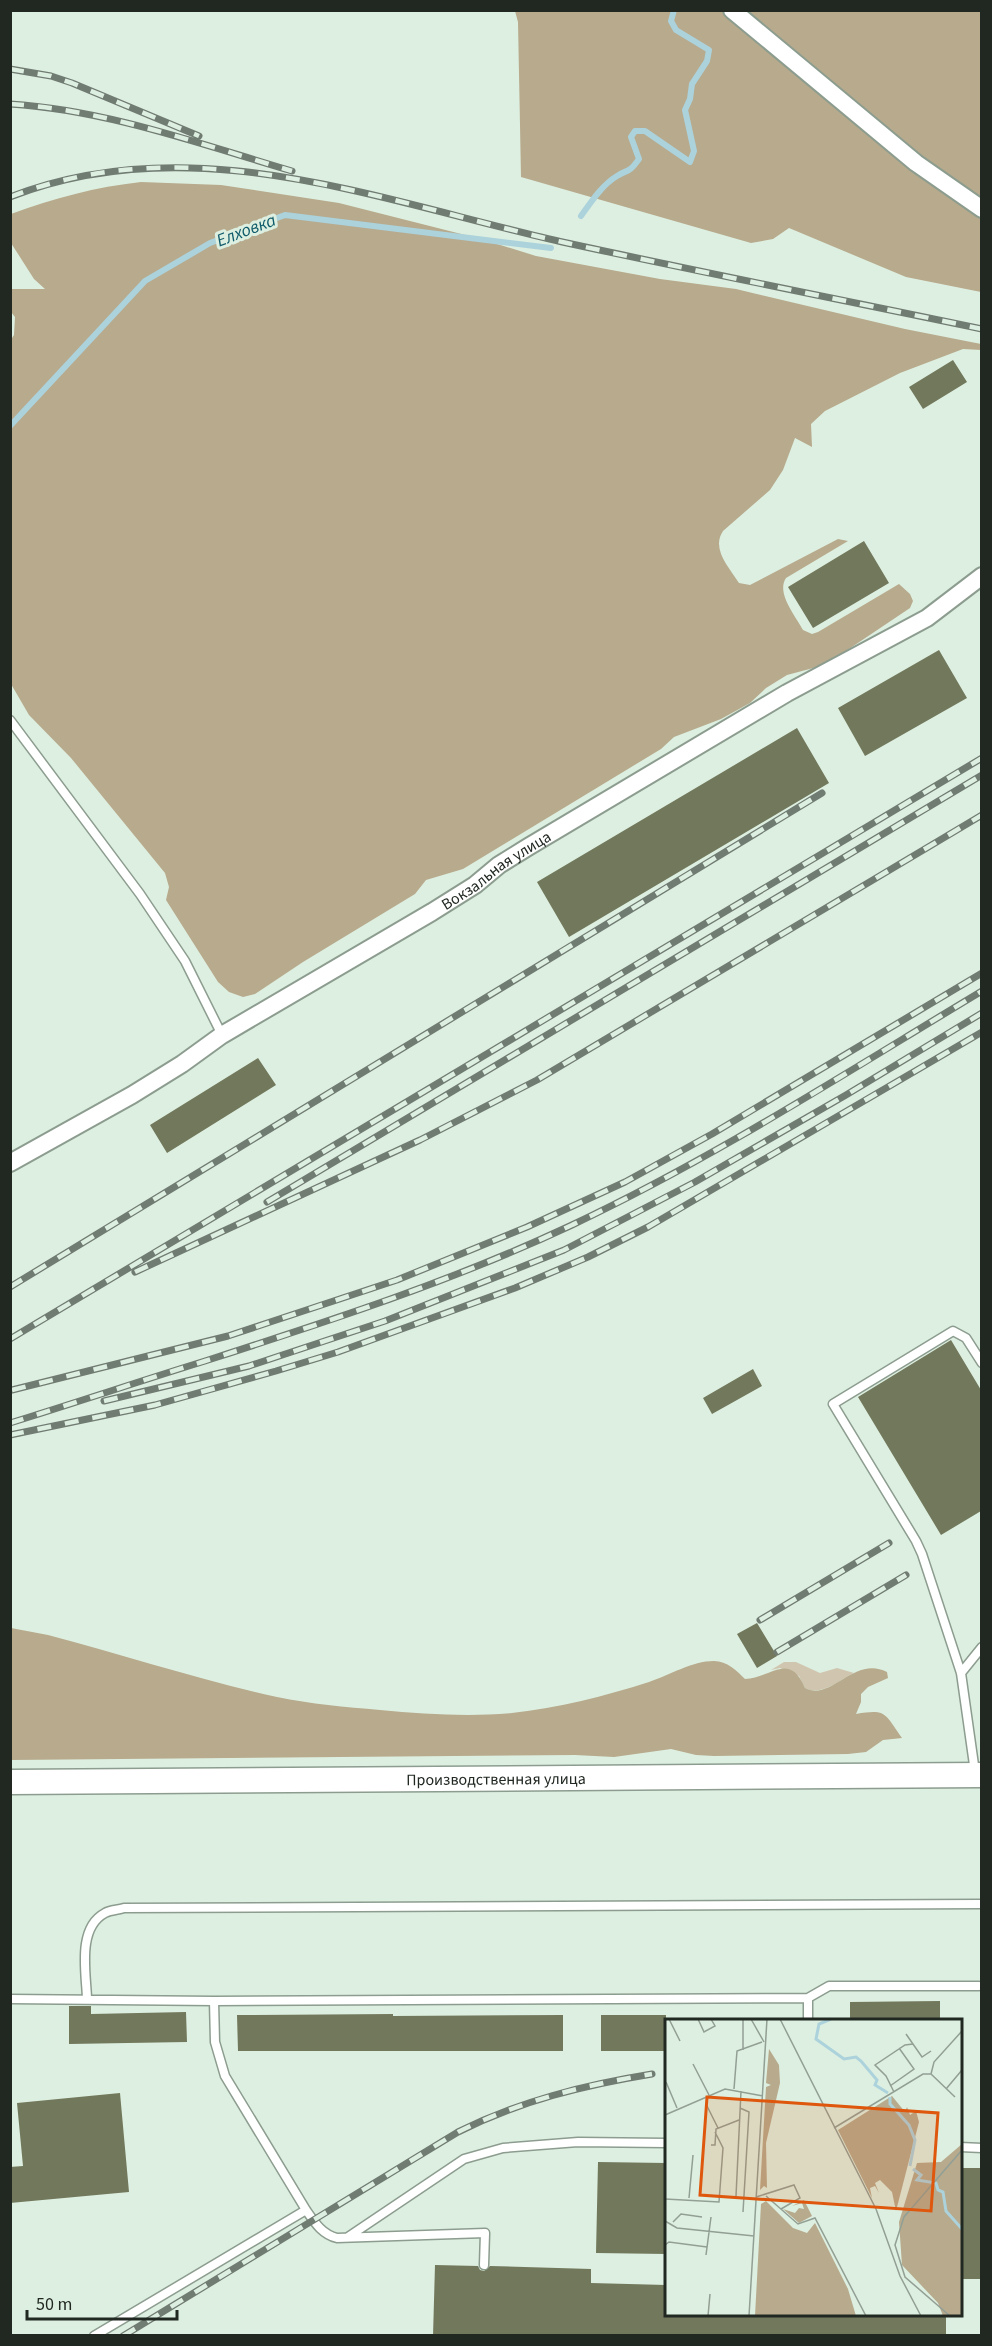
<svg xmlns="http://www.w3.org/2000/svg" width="992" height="2346" font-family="'Source Sans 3',sans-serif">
<rect width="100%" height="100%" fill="#ddefe0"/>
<path fill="#d0c6b0" d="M784,1662H796L820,1673L837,1668L854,1673C839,1680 821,1697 805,1688L799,1676L780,1668L771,1670Z"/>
<path fill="#b7aa8d" d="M515,11H981V292L906,277L789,228L773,239L751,243L521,177L518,22Z
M141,182L221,185L339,203L481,239L536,256L660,279L736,289L905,329L981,344V350L963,349L900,373L825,411L811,424L812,447L795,438L783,470L770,490L723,531C711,549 729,567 739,583L750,585L838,539L848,541L786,578C776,593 795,615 803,630L812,634L818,632L899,584L910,594L913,601L910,608L840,655L817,667L787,675L766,688L750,703L721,719L674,737L661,749L463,869L426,880L415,894L303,962L255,994L243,997L229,992L218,982L166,900L169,887L165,873L71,758L29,715L11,684L10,341L14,335L15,317L11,312V289H45L34,279L11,243V214C54,198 96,187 141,182Z
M11,1628L48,1635C124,1655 200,1680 277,1697C311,1704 345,1707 380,1710C424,1714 468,1717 512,1713C558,1708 605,1696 649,1682C670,1675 692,1661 714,1661C727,1661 737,1671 745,1679C772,1678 789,1651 805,1688C831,1702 854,1655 887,1672L888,1678L868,1687L861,1694V1702L856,1714C887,1709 884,1713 902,1738L883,1740L866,1752L848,1754L714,1756L696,1755L671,1749L614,1757L575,1755L11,1760Z"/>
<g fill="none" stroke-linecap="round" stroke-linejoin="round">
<path stroke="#acd2dc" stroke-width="6" d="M581,216C591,202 602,185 617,176C630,168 628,174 639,159L631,137L635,131H645L690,162L694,151L685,110L690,99L692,84L707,61L709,50L676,30L671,21L674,10
M10,426L145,281L210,243L285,215L551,248"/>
</g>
<path fill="#72785c" d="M953,360L967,382L923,409L909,387Z
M864,541L889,583L813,628L788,587Z
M939,650L967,698L865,756L838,708Z
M797,728L829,783L569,937L537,882Z
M258,1058L276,1085L167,1153L150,1125Z
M951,1340L981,1390V1511L941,1535L858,1397Z
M753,1369L762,1386L712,1414L703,1398Z
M757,1623L777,1656L757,1668L737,1634Z
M940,2001V2020H850V2002Z
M69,2006H91V2014L186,2012L187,2042L69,2044Z
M393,2014V2016L563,2015V2051H238L237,2015Z
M601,2015H666V2051H601Z
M120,2093L129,2192L10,2203V2167L23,2166L17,2103Z
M598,2162L666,2163V2254L596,2253Z
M960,2168H981V2279H960Z
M435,2265L478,2266L480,2270L484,2271L490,2266L591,2269V2283L666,2285V2314H946V2336H433Z"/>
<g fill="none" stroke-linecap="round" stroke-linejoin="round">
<g stroke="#8c9d8f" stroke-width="11">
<path id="lane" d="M10,720L140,894L185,961L222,1035
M961,1673L982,1647
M975,1772L961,1673L922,1554L916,1541L833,1404L953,1331L966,1338L982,1363
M87,1998C86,1972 77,1928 105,1913C110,1910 118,1910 124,1908L982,1904
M10,1999L214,2001L808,1998L829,1986H979
M214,2001L215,2042L225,2076L306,2210C315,2223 322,2234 337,2238L485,2233L484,2265
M808,2020V1998
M960,2147L982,2148
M348,2237L464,2159L503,2148L578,2142L666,2143
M94,2336L306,2210"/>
</g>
<g stroke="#8c9d8f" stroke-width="20">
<g id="street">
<path d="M732,10L916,163L982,209"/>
<path id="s1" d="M10,1163L132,1095L182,1064L222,1035L432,912L475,885L499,865L528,847L787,693L927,618L982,576"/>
</g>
</g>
<g stroke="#8c9d8f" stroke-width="27">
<g id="secondary">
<path id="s2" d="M10,1782L982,1775"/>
</g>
</g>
<use href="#lane" stroke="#fff" stroke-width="8"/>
<use href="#street" stroke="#fff" stroke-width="16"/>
<use href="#secondary" stroke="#fff" stroke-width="24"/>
<g stroke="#707b72" stroke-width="7">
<path id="rail" d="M10,69L51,76L72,83L199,136
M10,104C107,110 200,144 292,171
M10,197C194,125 386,203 567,243C705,273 843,300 982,329
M267,1202L982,775
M135,1272L420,1140L537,1080L982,815
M10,1287L822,793
M10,1339L982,758
M12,1390L228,1336L397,1280L527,1227L625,1182L712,1134L982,973
M104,1401L249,1366L385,1321L564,1250L695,1182L846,1095L982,1013
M10,1423C75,1403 140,1381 205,1361C329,1321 453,1281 572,1225C714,1158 847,1072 982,991
M10,1435L155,1405L276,1371L338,1352L515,1288L588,1257L648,1227L982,1032
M760,1620L889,1543
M777,1652L906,1575
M123,2336L458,2132C520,2101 584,2085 652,2074"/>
</g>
<use href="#rail" stroke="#ddefe0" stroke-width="4.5" stroke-dasharray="14" stroke-linecap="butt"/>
</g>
<g text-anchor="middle" stroke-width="6" stroke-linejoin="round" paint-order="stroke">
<g font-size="16" fill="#212822" stroke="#ddefe0">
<text dy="6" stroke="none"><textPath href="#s1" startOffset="568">Вокзальная улица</textPath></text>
<text dy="6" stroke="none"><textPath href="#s2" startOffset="486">Производственная улица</textPath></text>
</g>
<g font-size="18" font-style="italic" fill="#0f5a6a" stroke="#ddefe0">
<text transform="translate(246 230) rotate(-21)" y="6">Елховка</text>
</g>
</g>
<g transform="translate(665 2019)">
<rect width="297" height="297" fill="#ddefe0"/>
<path d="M104,30L114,46L115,64L101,124L102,169L99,167L95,171L101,68L106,66L101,64ZM227,77L240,93L242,88L245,96L251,92L254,103L231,192L227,173L215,161L210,164L214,174L210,167L205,169L207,179L173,111ZM297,125V297H278L273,284L237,246L234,203L252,144L276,143ZM139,181L147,197L134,204L118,190L130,194L134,189L139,190L137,184L127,187ZM101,182L128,209L142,214L150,204L183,270L191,297H90L96,185Z" fill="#b7aa8d"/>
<path fill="none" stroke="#acd2dc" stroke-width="3" d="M166,0L154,5L151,20L179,40L191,38L196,42L212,61L210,66L223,74M225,78V85L244,106L250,121L245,147M248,150L256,156L252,161L271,164L273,171L278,173L281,192L297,210"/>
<path fill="none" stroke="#929f94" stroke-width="1.5" d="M4,0L15,22M33,0L39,13L50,7L46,0M86,0L99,23M115,0L211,190L235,257L256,297M241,15L257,38L266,32M78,31V0M28,45L44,76M266,55L269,43L297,12M1,63L12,89M225,67L249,50L234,29M69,70L72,32L97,23M281,70L297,51M229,73L221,57L210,46L240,26L248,25M41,85L53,109M75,89L84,93L78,193M0,96L60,70L98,77M169,109L258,55H266L290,78M46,126H50L51,110L74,101M71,177L76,72M101,177L133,205L150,199L201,297M91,178L129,166L135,179L116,190M24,179L28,136M0,180L54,183L58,129L50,113M0,202L12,209L89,217M8,203L16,195L37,198M0,226L4,223L42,228M41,236L46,198M43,297L45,275M84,297L102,0M285,297L240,258L230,226L239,198L297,131"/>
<path fill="#de570d" fill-opacity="0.15" stroke="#de570d" stroke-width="3" d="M42,78L273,94L266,192L35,176Z"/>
<rect width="297" height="297" fill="none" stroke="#212822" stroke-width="3"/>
</g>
<rect width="992" height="2346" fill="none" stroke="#212822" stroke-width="24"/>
<path d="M27 2310v9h150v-9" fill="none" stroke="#212822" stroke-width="3"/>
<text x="36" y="2310" font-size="18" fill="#212822" stroke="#ddefe0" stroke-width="4.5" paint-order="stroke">50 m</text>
</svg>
